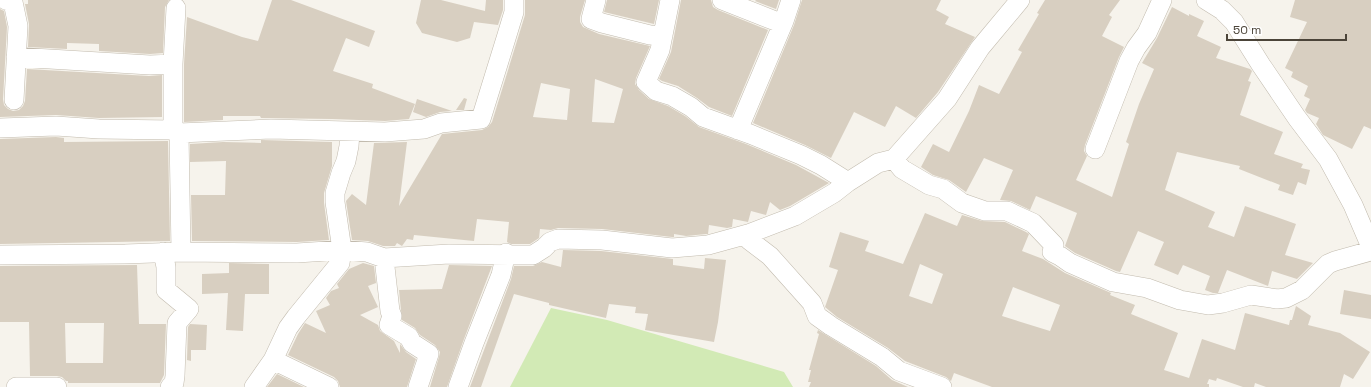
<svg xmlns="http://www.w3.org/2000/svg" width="1371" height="387" font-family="'Space Grotesk',sans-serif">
<rect width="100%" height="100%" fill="#f6f3ec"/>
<path fill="#d2eab5" d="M551,308L607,320L784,372L793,387H510Z"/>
<path fill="#d8cfc1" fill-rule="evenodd" d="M28,0H169L165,7L163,53L150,54L99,51V44L67,43V49L28,47L29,24L25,4H28Z
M272,0H291L375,31L369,47L346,38L333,71L373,84L372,88L415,104L409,119L385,121L332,119L261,118L260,116H223V120L184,122V64L187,17L242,37L258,41Z
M421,0H441L485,11L486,0H503V10L498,25L474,22L470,38L457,42L422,33L416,23Z
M525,0H585L580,17V22L583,27L599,34L650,46L636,78L635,84L639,90L649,99L668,106L685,116L699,127L746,144L796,165L829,183L790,206L780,210L770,202L766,215L751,211L748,222L733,219L732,227L727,228L709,225L708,234H706L686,236L674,234V237H672L602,229L558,228L551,230L540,229L539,238L530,244H511L507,242L509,222L477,219L474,241L414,235L413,240L407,239L402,246L397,243L395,246H383L368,241L352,240L346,201L352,194L366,205L374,143L407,142L399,206L442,134L482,130L488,127L492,122L525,15ZM595,79L623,89L614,123L592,122ZM541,83L570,89L567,120L533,117Z
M607,0H659L654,24L604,12Z
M681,0H711L713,7L718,10L768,30L732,116L709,107L697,98L678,86L662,81L659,79L671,52Z
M756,0H779L776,9L755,1Z
M802,0H941L936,10L949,17L945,24L975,37L938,92L916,118L896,106L885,127L854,112L831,158L805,145L753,123L794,25Z
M1045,0H1120L1109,15L1112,17L1102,36L1124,47L1119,57L1085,145L1084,151L1087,156L1076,180L1112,197L1129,144L1126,142L1139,104L1154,69L1142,63L1157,38L1172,7L1189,16V14L1204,21L1197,36L1221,47L1216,58L1250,69L1252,71L1248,81L1251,82L1240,115L1283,132L1274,154L1303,164L1301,168L1310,170L1306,185L1298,182L1293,195L1278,190L1280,185L1239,169L1240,166L1177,152L1165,190L1215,212L1208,227L1234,237L1245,206L1296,224L1285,255L1313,263L1297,279L1272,271L1268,286L1227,270L1218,293H1213L1205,290L1210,276L1183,265L1178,275L1154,265L1164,242L1138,231L1120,272L1116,271L1075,253L1065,246L1077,213L1036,196L1030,210L1011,201L1000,200L1013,170L984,158L966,192L949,180L933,175L921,167L933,144L949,152L969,111L979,85L999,94L1022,52L1018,50L1039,14L1037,13Z
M1295,0H1371V129L1364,126L1352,149L1323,135L1316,124L1319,118L1307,113L1305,110L1310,99L1304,96L1308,86L1291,77L1293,72L1285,68L1307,22L1290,17Z
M0,9L4,11L7,27L3,99L4,105L8,109L13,111L19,110L23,106L25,101L27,69L149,76L162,75V117L99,118L56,115L0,117Z
M464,98L467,99L464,110H456Z
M417,99L452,111L440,112L426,117L413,112Z
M56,137L64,138V142L168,141L170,241L0,244V139Z
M261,140L332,142V166L324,193V203L329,240L297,242L192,241L191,195H225L226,161L190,162V144L223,142L261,143Z
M925,213L957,226L962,215L982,221L1005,222L1026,232L1029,234L1022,251L1043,259L1065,273L1111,293L1110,295L1135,305L1131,314L1178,333L1164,370L1189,378L1202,339L1235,350L1245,313L1289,325L1290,320H1292L1296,306L1311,316L1308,325L1340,333L1370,352L1353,379L1344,374L1340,387H1266L1255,383L1254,387H1243L1217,378L1216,381L1209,379L1207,384H1209V387H992L954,373L951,381L946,377L905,361L888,348L837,317L825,307L838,270L829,267L840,232L869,241L865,251L903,264ZM920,264L943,274L932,304L909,296ZM1013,287L1060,305L1050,331L1002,316Z
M563,250L601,251L673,259V265L704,269L705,258L726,260L718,322L714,342L645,330L648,314L635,313L636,307L609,304L606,318L549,305V303L514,294L481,387H470L511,279L514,266H533L542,262L561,267Z
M229,263L269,264V294H245L243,331L226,330L228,293L202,294V274L229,273Z
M363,263L374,266L376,283L368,286L378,307L360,315L378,325L380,331L394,341L400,353V344L406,352L416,359L407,387H340L338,381L334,377L288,355L298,334L305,323L326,333L316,311L330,305L326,298L331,291L339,288L337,284L349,269Z
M137,265L139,324H166L164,375L160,383H68V381H66L62,377L57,376H30L29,322H0V266ZM65,323H104L103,363H66Z
M449,265L492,266L464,339L447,387H430L439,357L440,352L435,345L420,335L415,328L402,320L399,290L442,289Z
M1344,290L1371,295V319L1340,314Z
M190,324L207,325L206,350H191V361L187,360L188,327Z
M818,330L876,366L892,380L908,387H809L811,382H808L811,370H809L819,334L817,333Z
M277,374L304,387H267Z"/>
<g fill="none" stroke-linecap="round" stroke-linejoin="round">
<g stroke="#c2bbae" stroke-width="20">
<path id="minor" d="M6,0L13,2L18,26L14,100
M596,0L591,19L602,23L650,35L663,36
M670,0L660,50L646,82L656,91L672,96L691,107L703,117L750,134L801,155L821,165L848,182
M722,0L778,22L784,21
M1206,0L1222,10L1234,22L1261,65L1297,118L1328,159L1353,205L1371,247
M16,57L150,65L173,64
M0,128L56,126L99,129L173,130L179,133L271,129L385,132L424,129L441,123L481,119L507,35L514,12V0
M173,130V64L176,8
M738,130L784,21L791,0
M179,133L181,252
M1095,149L1129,61L1136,48L1147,33L1162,0
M894,159L902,169L929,185L943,189L962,203L985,211H1007L1033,223L1054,245L1052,252L1060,256L1070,263L1113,282L1147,288L1180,300L1208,305L1223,303L1251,295L1277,299L1286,298L1302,290L1328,264L1335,261L1371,251
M748,234L749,240L770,256L812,303L817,316L831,326L882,357L899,371L942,387
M163,252L166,267V290L189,309L177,323L175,376L174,383L170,387
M0,255L125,254L181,252L297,253L342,250L367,252L384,258L449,254L533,255L544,248L550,242L558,239L602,240L672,248L708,245L748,234L795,216L834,193L848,182L878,163L894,159L947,99L980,48L1020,0
M384,258L390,311L392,316L389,325L409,337L412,343L429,354L418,387
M273,360L329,387
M16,387H57
M254,387L273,360L288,328L296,317L340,263L342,250L335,202V193L341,173L346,161L349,146L350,132
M458,387L474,343L501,275L506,253"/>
</g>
<use href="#minor" stroke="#fff" stroke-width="19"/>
</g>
<path d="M1227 34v6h119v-6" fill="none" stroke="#4b4439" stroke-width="2"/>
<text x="1233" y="34" font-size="12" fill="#4b4439" stroke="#ffffff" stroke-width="3" paint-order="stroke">50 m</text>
</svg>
